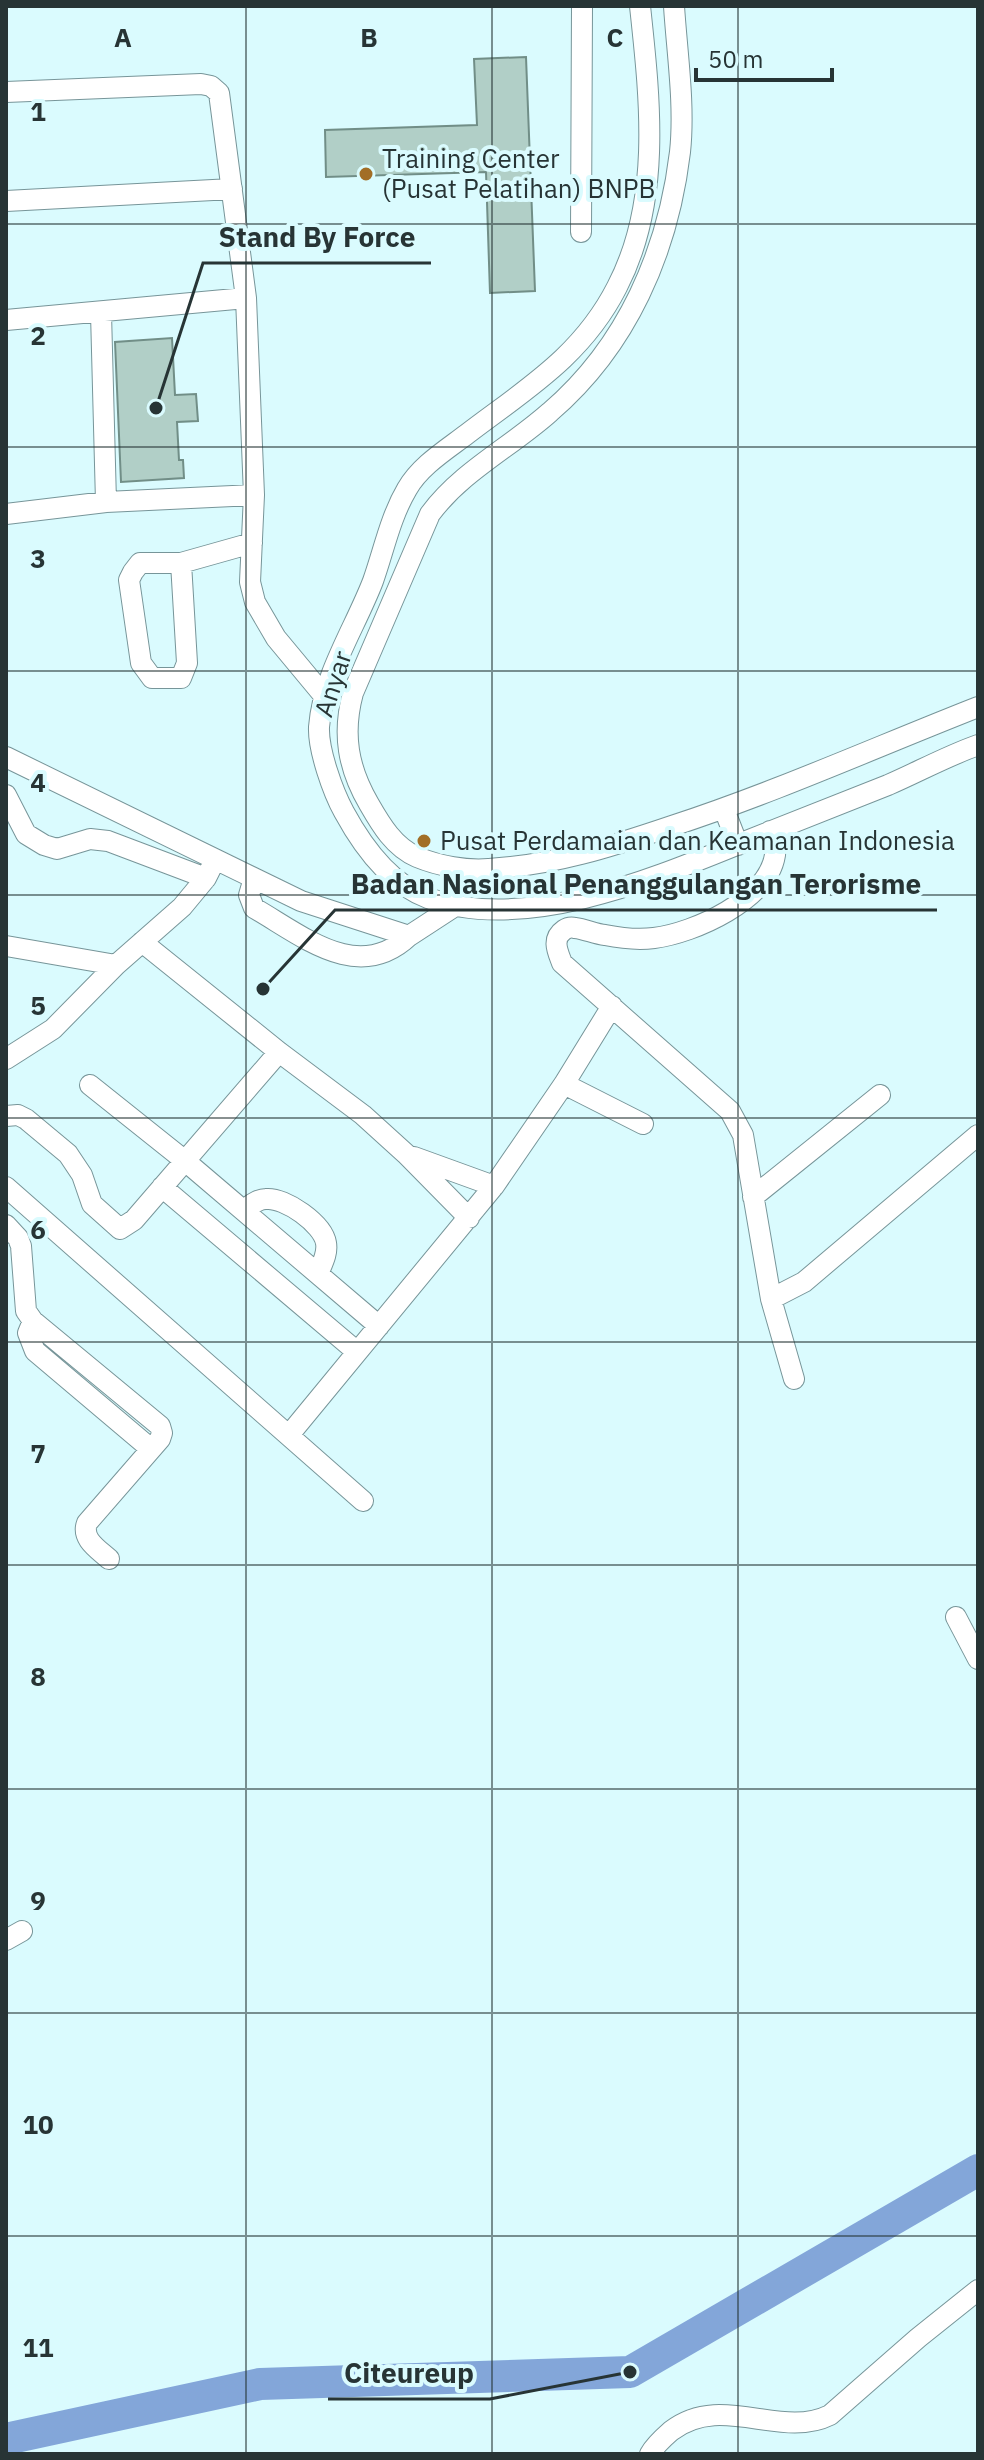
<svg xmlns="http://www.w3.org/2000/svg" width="984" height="2460" font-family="'IBM Plex Sans',sans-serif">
<rect width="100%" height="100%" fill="#dafbfe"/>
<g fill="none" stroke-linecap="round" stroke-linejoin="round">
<path stroke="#83a6d9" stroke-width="32" d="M6,2439L260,2384L630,2372L978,2170"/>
</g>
<path fill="#b1cfc7" stroke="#718e87" stroke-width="2" d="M526,57L535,291L490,293L486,172L326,177L325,130L477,125L474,59Z
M172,338L175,395L196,394L198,421L177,422L179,460H183L184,478L121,482L115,342Z"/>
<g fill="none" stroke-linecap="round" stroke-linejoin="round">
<g stroke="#779599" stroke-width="22">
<path id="minor" d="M640,6C650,99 662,201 617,287C582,356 526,389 467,434C446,450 420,466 407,489C390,518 384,550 373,581C355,628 323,675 319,727C318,750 333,792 344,812C363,847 390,884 428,898C524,934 655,878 744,842C792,823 840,804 888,785C918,772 947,756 978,745
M674,6C677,53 685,105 680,152C668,252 627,346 550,412C511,447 462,471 430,514L353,693C342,734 348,768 369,804C381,825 394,847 417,857C439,866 466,871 489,869C554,865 610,847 672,826C776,792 876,747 978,707
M6,92L201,84L211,86L219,93L246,298L254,495L250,582L255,602L276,638L325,697
M6,201L232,189
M581,232L582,6
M101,313L106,502
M6,320L246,298
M6,514L106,502L254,495
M181,563L187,663L181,678H152L141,663L129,580L133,572L140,563H181L252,543
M6,757L301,901L409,936L455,906
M6,795L26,834L44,845L57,849L90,839L108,841L206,878
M724,809L738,845
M770,831C773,839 776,847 775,855C768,900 694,933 654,938C639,940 620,938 605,935C595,934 585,929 575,928C571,927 567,928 564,930C551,939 558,952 562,963L730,1111L743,1135L771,1299L794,1379
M254,878L249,895L254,908C303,936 358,984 409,936
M142,942L279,1052L363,1115L406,1154L469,1218
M6,946L116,965
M6,1059L53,1029L116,965L182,907L206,878L215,860
M564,1084L643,1124
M90,1085L184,1160L379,1326
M6,1116L18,1115L26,1119L68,1154L82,1175L92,1204L120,1229L134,1220L279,1052
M414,1157L494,1186
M6,1187L363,1501
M162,1187L356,1351
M753,1197L880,1095
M243,1210C250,1206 257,1199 266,1199C285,1197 323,1224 326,1243C328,1254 322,1264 318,1274
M6,1225L18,1238L21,1246L26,1311L33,1321L160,1426L162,1433L160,1439L87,1523C81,1539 98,1549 109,1559
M771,1299L804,1282L978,1135
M33,1321L28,1333L35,1351L151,1449
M289,1435L494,1186L564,1084L612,1006
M956,1617L978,1659
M6,1940L22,1931
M650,2454C655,2445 663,2438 671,2431C722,2392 780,2440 830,2415L918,2338L978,2290"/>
</g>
<use href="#minor" stroke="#fff" stroke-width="20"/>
</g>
<path fill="none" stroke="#273435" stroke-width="2" stroke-opacity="0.55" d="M246,6V2454M492,6V2454M738,6V2454M6,224H978M6,447H978M6,671H978M6,895H978M6,1118H978M6,1342H978M6,1565H978M6,1789H978M6,2013H978M6,2236H978"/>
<g fill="#a26e26" stroke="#dafbfe" stroke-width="3">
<circle cx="366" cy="174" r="8"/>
<circle cx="424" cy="841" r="8"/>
</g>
<g text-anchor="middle" stroke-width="8" stroke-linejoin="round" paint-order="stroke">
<g font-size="26" fill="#273435" stroke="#dafbfe" text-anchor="start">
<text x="382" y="168">Training Center<tspan x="382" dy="30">(Pusat Pelatihan) BNPB</tspan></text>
<text x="440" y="850">Pusat Perdamaian dan Keamanan Indonesia</text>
</g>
<g font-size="26" fill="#273435" stroke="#dafbfe">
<text transform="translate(333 684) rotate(-72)" y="9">Anyar</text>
</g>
</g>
<g font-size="26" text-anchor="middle" font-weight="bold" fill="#273435" stroke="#dafbfe" stroke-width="8" stroke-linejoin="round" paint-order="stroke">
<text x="123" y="47">A</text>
<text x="369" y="47">B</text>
<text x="615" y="47">C</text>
<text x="38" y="121">1</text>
<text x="38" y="345">2</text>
<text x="38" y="568">3</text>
<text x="38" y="792">4</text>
<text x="38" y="1015">5</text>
<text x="38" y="1239">6</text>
<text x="38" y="1463">7</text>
<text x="38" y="1686">8</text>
<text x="38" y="1910">9</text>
<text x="38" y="2134">10</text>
<text x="38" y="2357">11</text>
</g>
<path fill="none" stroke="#273435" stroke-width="3" d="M156 408L203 263H431M263 989L335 910H937M630 2372L490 2399H328"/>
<g fill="#273435" stroke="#dafbfe" stroke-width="3">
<circle cx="156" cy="408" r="8"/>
<circle cx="263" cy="989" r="8"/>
<circle cx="630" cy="2372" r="8"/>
</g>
<g font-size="28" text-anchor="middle" font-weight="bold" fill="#273435" stroke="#dafbfe" stroke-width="8" stroke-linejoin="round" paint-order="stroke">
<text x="317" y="247">Stand By Force</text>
<text x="636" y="894">Badan Nasional Penanggulangan Terorisme</text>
<text x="409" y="2383">Citeureup</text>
</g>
<rect width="984" height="2460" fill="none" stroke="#273435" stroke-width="16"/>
<path d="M696 68v12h136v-12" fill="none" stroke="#273435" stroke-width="4"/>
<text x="708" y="68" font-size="24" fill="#273435" stroke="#dafbfe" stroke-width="6" paint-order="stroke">50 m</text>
</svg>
